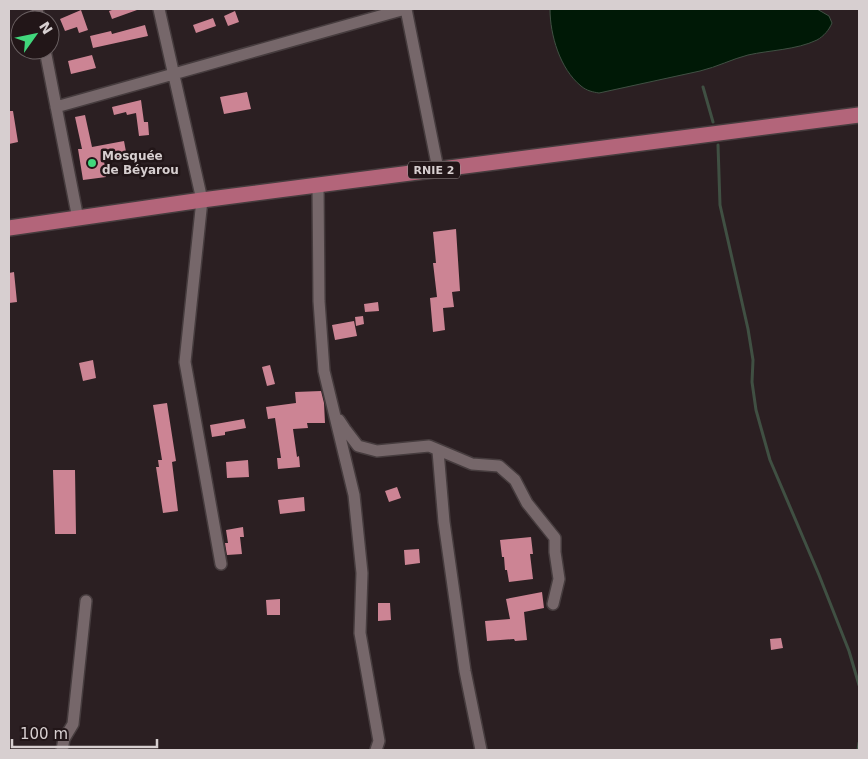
<svg xmlns="http://www.w3.org/2000/svg" width="868" height="759" font-family="'DejaVu Sans',sans-serif">
<rect width="100%" height="100%" fill="#2b1f22"/>
<path fill="#001906" stroke="#405043" d="M550,9H817L829,16L832,23C829,30 824,36 817,40C796,50 770,50 748,55C732,59 717,67 700,71L599,93C593,92 587,91 581,86C560,69 550,35 550,9Z"/>
<g fill="none" stroke-linecap="round" stroke-linejoin="round">
<path stroke="#405043" stroke-width="3" d="M703,87L713,122
M718,145L720,205L748,329L753,360L752,382L756,410L770,460L819,575L849,651L859,685
M858,750L859,743"/>
</g>
<path fill="#cc8494" d="M115,9H137V10L112,19L109,11Z
M81,10L88,30L79,33L77,27L65,31L60,19Z
M235,11L239,22L228,26L224,16Z
M213,18L216,26L196,33L193,25Z
M145,25L148,36L93,48L90,36L111,31L112,34Z
M92,55L96,68L71,74L68,61Z
M247,92L251,109L224,114L220,97Z
M141,100L144,122H148L149,135L139,136L136,113L127,115L126,112L114,115L112,107Z
M9,111H13L18,142L9,144Z
M85,115L92,147L124,141L127,157L104,161L106,177L83,180L78,149H82L75,117Z
M456,229L460,291L452,292L454,307L443,308L445,330L433,332L430,298L437,297L433,263H436L433,232Z
M14,272L17,302L9,303V273Z
M378,302L379,311L365,312L364,304Z
M363,316L364,324L356,326L355,317Z
M354,321L357,336L335,340L332,325Z
M93,360L96,378L83,381L79,363Z
M270,365L275,384L267,386L262,367Z
M321,391L324,403L325,423H307L308,428L293,429L297,457L299,456L300,467L278,469L277,458H281L275,418L268,419L266,407L296,403L295,392Z
M167,403L176,461L172,462L178,511L163,513L156,467H159L158,460H162L153,405Z
M244,419L246,428L225,432V435L212,437L210,425Z
M248,460L249,477L227,478L226,462Z
M53,470H75L76,534H55Z
M397,487L401,498L389,502L385,491Z
M304,497L305,511L280,514L278,500Z
M243,527L244,537H240L242,554L227,555L225,543H228L226,530Z
M531,537L533,554H530L533,579L509,582L507,570H505L504,557H502L500,540Z
M419,549L420,563L405,565L404,550Z
M542,592L544,608L524,612L527,640L515,641L514,639L487,641L485,621L510,619L506,599Z
M280,599V615H267L266,600Z
M378,603H390L391,620L378,621Z
M781,638L783,648L771,650L770,639Z"/>
<g fill="none" stroke-linecap="round" stroke-linejoin="round">
<g stroke="#463c3e" stroke-width="14">
<path id="minor" d="M37,9L39,20
M159,9L202,200L185,362L221,564
M406,9L438,169
M45,50L78,219
M56,107L405,9
M318,185L319,301L324,371L354,495L362,573L360,633L379,741L376,750
M339,420L345,429L358,446L377,451L429,446L472,464L499,466L515,480L527,503L555,538V552L559,579L553,604
M438,451L444,522L465,671L481,750
M62,750L64,739L73,724L86,601"/>
</g>
<g stroke="#463c3e" stroke-width="18">
<path id="major" d="M9,228L202,200L859,115"/>
</g>
<use href="#minor" stroke="#76676a" stroke-width="11"/>
<use href="#major" stroke="#b3657a" stroke-width="15"/>
</g>
<circle fill="#41d77c" stroke="#221618" stroke-width="2" cx="92" cy="163" r="5"/>
<g text-anchor="middle" stroke-width="5" stroke-linejoin="round" paint-order="stroke">
<rect fill="#221618" stroke="#a19899" stroke-width="1" x="408" y="161.5" width="52" height="17" rx="4"/>
<g font-size="11" font-weight="bold" fill="#d7cfd0">
<text x="434" y="174">RNIE 2</text>
</g>
<g font-size="12" font-weight="bold" fill="#d7cfd0" stroke="#221618" text-anchor="start">
<text x="102" y="160">Mosquée<tspan x="102" dy="14">de Béyarou</tspan></text>
</g>
</g>
<rect width="868" height="759" fill="none" stroke="#d7cfd0" stroke-width="20"/>
<g transform="translate(35 35) rotate(57)"><circle r="24" fill="#221618" stroke="#6a6062"/>
<path d="M0-4L9 19L0 12L-9 19Z" fill="#41d77c"/>
<text y="-8" font-size="14" font-weight="bold" text-anchor="middle" fill="#d7cfd0">N</text>
</g>
<path d="M12 739v8h145v-8" fill="none" stroke="#d7cfd0" stroke-width="2.5"/>
<text x="20" y="739" font-size="15" fill="#d7cfd0" stroke="#221618" stroke-width="4" paint-order="stroke">100 m</text>
</svg>
